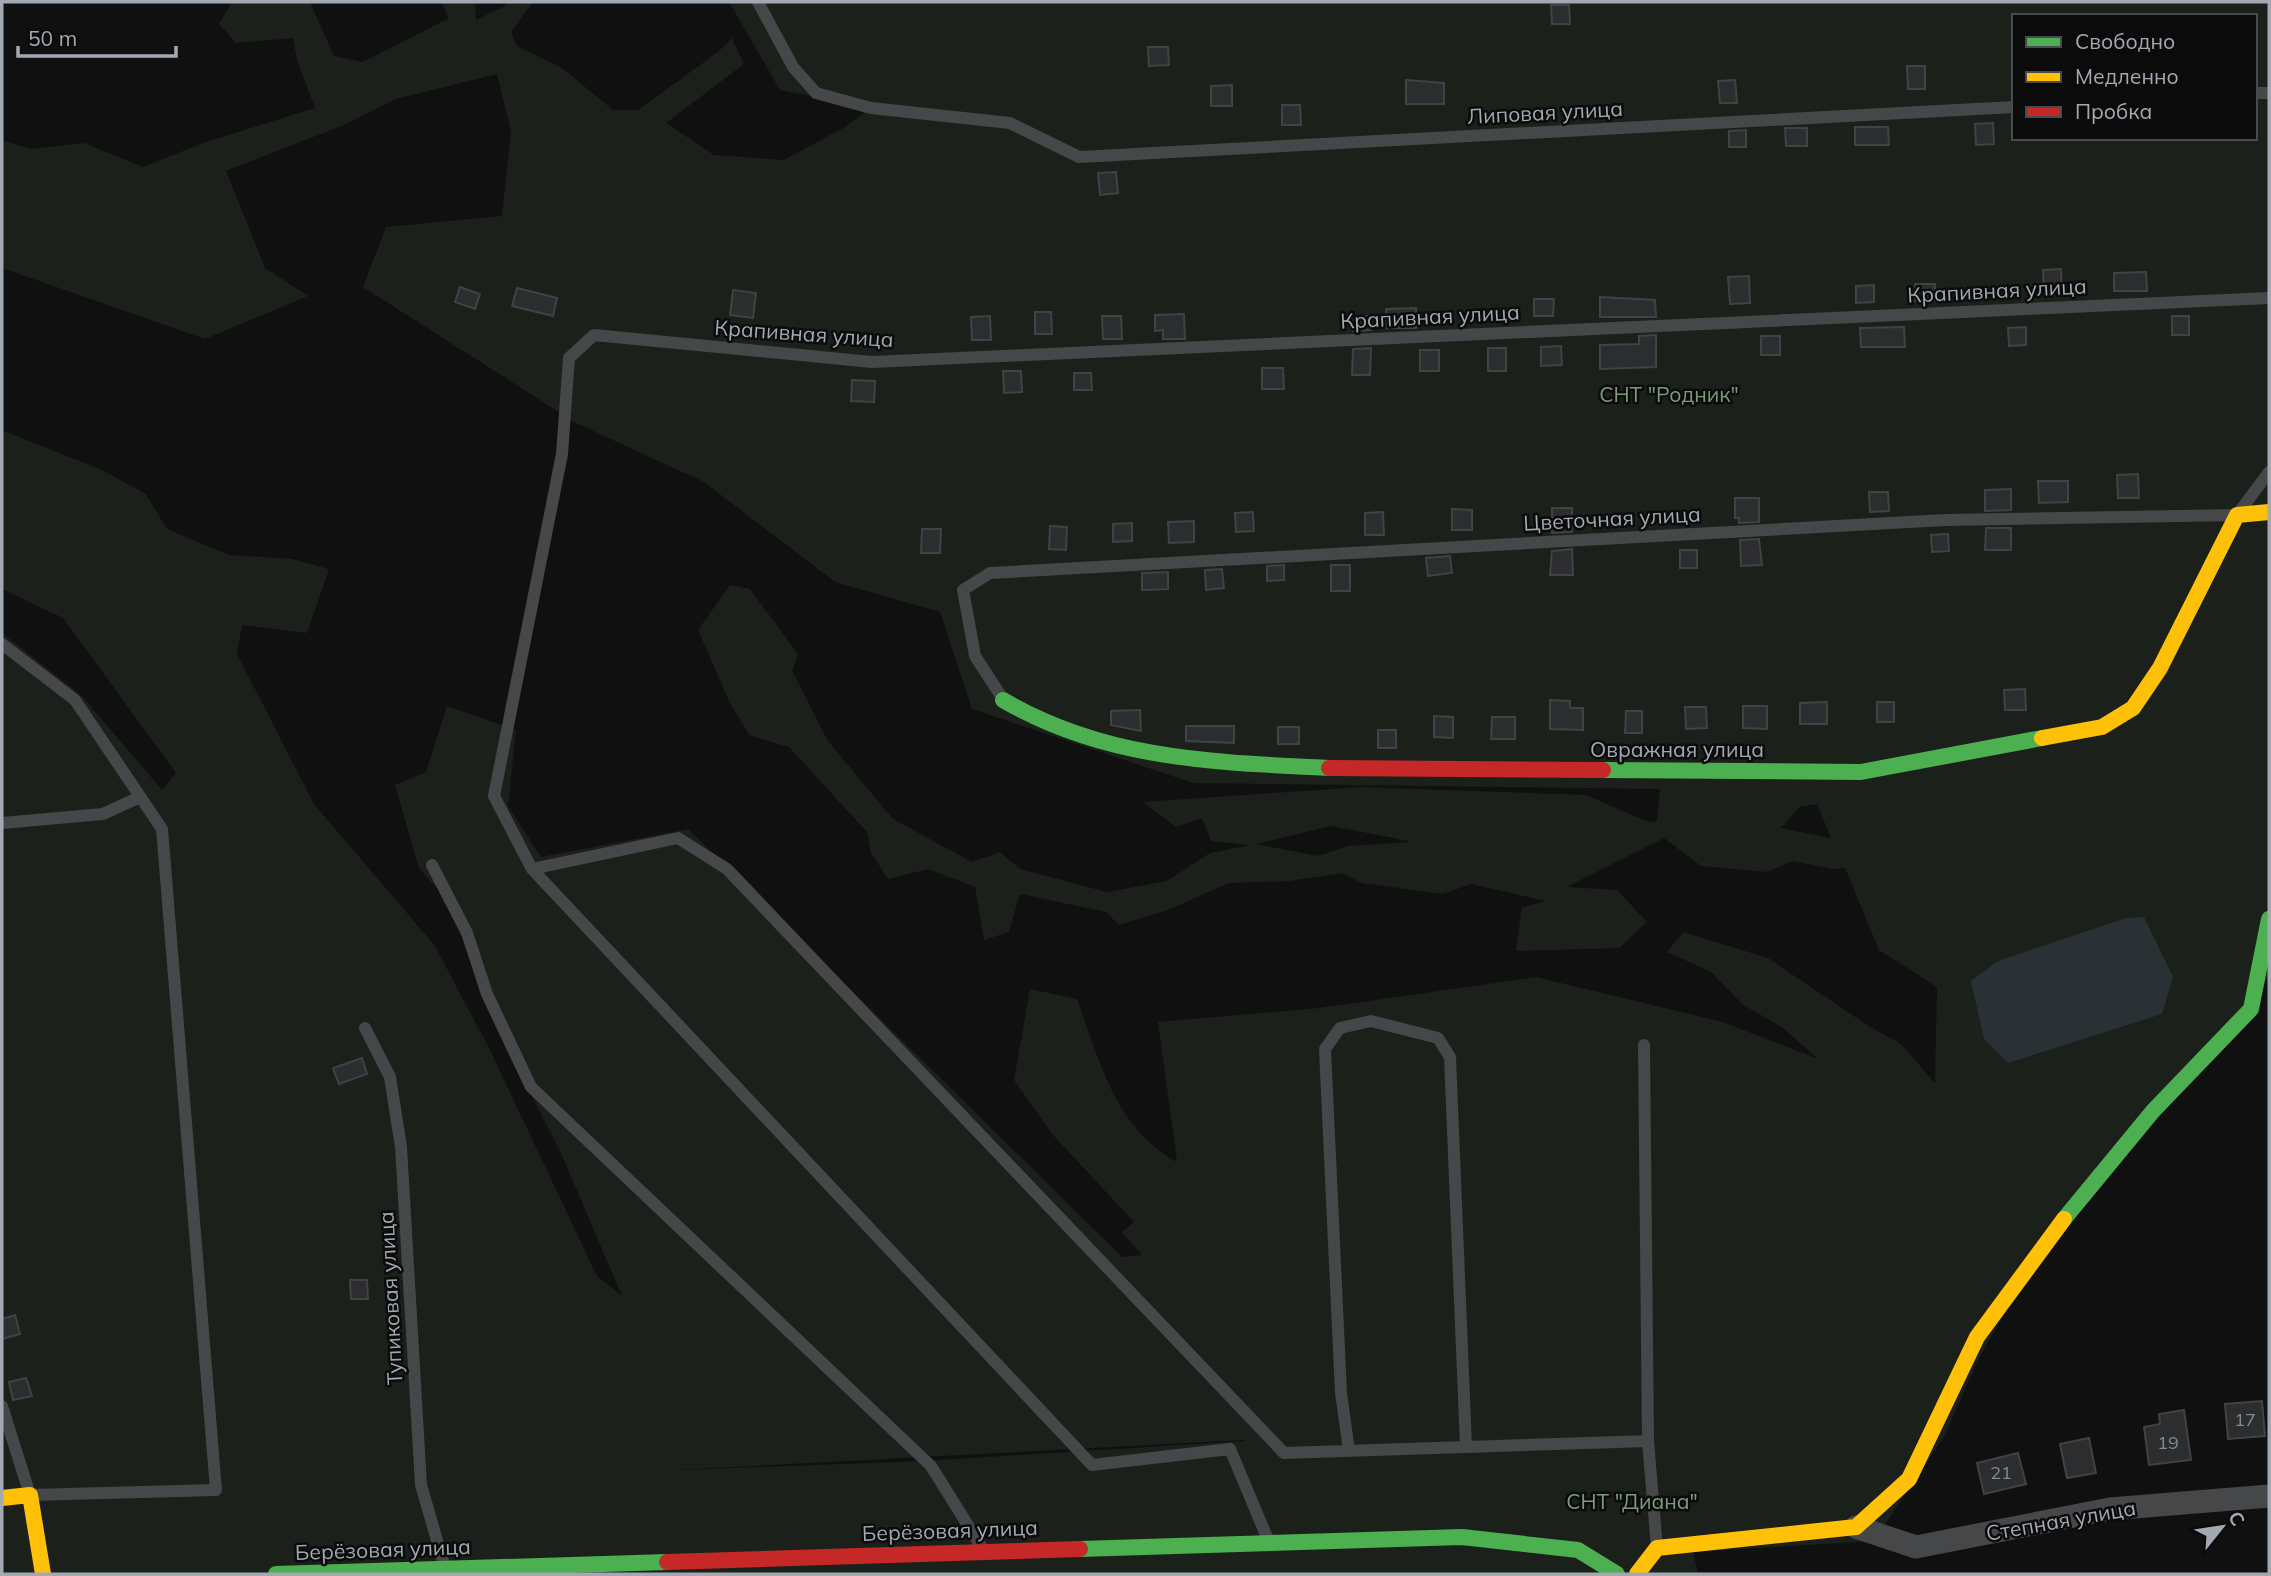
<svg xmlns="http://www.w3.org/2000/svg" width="2271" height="1576" font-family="Mulish,sans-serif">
<rect width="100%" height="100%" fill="#101011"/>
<path fill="#1b201b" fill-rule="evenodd" d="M232,2H310L334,56L363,62L449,18L441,2H475L476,20L505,6L506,2H533L511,32L517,46L562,68L613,110H638L718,52L732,38L744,64L666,123L714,155L784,160L845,127L870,108L780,90L729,2H2269V978L2026,1275L1978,1360L1945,1435L1874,1541L1693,1552L1698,1574H2V633L81,695L162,790L176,773L63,618L2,589V430L100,469L146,494L167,529L229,555L292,559L329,569L307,633L242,625L237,654L314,804L435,946L490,1050L597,1276L622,1296L560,1151L514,1061L458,912L419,868L395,785L426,772L447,706L516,730L508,806L541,857L688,829L1122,1257L1142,1255L1122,1232L1134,1222L1053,1135L1014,1080L1030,989L1077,999C1100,1062 1115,1128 1177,1162L1158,1022L1319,1008L1536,977L1723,1022L1818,1059L1783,1028L1742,1004L1711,972L1667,952L1683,932L1768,958L1867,1025L1901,1044L1935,1083L1937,987L1879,950L1845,868L1832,869L1793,861L1767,872L1701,866L1664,838L1567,887L1617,890L1647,922L1619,948L1516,951L1522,907L1546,901L1471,884L1443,894L1362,883L1343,873L1289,881L1229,883L1168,910L1119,925L1106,912L1020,894L1009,932L984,940L975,887L928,869L888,879L871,853L867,832L789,747L749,735L729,701L698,630L730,585L750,589L798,654L792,671L828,741L893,819L972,862L1000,852L1020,869L1107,892L1167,881L1210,853L1251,845L1211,841L1202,818L1176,827L1143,802L1361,787L1586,795L1648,822L1657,821L1660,789L1193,783L972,709L940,612L835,582L704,482L576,423L363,287L386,227L502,216L511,132L497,74L396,99L344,125L226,171L265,268L308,296L205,339L2,268V140L30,149L84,143L143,167L203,143L315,108L297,60L293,38L236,43L219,24ZM2014,16H2255V138H2014ZM1817,804L1831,838L1781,828L1799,807ZM1331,826L1409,841L1410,842L1348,846L1318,856L1256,844ZM1244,1441L922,1461L677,1470L1244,1440Z"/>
<path fill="#293135" d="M2144,917L2173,977L2162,1014L2008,1063L1984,1039L1971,981L1998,961L2126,918Z"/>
<path fill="#2c2d2e" stroke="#404244" stroke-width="2" d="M1551,5H1569L1570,24H1552Z
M1148,47H1168L1169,65L1149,66Z
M1907,66H1925V89H1908Z
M1406,80L1444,83V104H1406Z
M1735,80L1737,103H1720L1718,81Z
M1232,85V106H1211V86Z
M1282,105H1300L1301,125H1282Z
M1993,123L1994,144L1976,145L1975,124Z
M1855,127H1888L1889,145H1855Z
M1785,128H1807V146H1786Z
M1746,130V147H1729V131Z
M1116,172L1118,193L1100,195L1098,173Z
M2061,269L2062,294H2044L2043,270Z
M2146,272L2147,291H2114V273Z
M1749,276L1750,303L1730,304L1728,277Z
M1915,284H1935V301H1915Z
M1874,285V302L1856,303V286Z
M460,287L480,294L475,309L455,302Z
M517,288L557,298L553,316L512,306Z
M733,290L756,293L753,318L730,315Z
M1600,297L1655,300L1656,317H1600Z
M1534,299H1554L1553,316H1534Z
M1416,308V328H1386V309Z
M1035,312H1051L1052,334H1035Z
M1184,314L1185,339H1163V330L1155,331V315Z
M990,316L991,340H972L971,317Z
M1102,316H1121L1122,339H1103Z
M1372,316L1371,330L1353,331L1354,317Z
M2172,316H2189V335H2172Z
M1904,327L1905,347H1861L1860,328Z
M2026,327V345L2009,346L2008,328Z
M1656,335V367L1600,369V345L1639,344V336Z
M1761,336H1780V355H1761Z
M1561,346L1562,365L1541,366V347Z
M1371,348L1370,375H1352L1353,349Z
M1488,348H1506V371H1488Z
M1420,350H1439V371H1420Z
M1262,368H1283L1284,389H1262Z
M1003,371H1021L1022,392L1004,393Z
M1074,373H1091L1092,390H1074Z
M852,380L875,381L874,402L851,401Z
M2138,474L2139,498H2118L2117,475Z
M2038,481H2068V502L2039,503Z
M2011,489V510L1985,511V490Z
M1869,492H1888L1889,511L1870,512Z
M1735,498H1759V522L1739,523V518H1735Z
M1552,508H1572V532L1552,533Z
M1452,509L1472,510V530H1452Z
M1253,512L1254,531L1236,532L1235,513Z
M1383,512L1384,535H1365V513Z
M1194,521V542L1169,543L1168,522Z
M1132,523V541L1113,542V524Z
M1050,526L1067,527L1066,550L1049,549Z
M1986,528H2011V550H1985Z
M922,529H941L940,553H921Z
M1948,534L1949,551L1932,552L1931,535Z
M1759,539L1762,565L1741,566L1740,540Z
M1572,549L1573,575H1550L1552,551Z
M1680,550H1697V568H1680Z
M1450,556L1452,573L1428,576L1426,558Z
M1284,565V580L1267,581V566Z
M1331,565H1350V591H1331Z
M1222,569L1224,588L1206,590L1205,570Z
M1168,572V589L1142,590V573Z
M2025,689L2026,710H2005L2004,690Z
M1550,700L1570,701V708H1583V730L1550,729Z
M1827,702V724H1800V703Z
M1877,702H1894V722H1877Z
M1743,706H1767V729L1743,728Z
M1685,707H1706L1707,728L1686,729Z
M1140,710L1141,731L1111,725V711Z
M1626,711H1642V733H1625Z
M1434,716L1453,717V738L1434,737Z
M1492,717H1515V739H1491Z
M1186,726H1234V743L1186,741Z
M1278,727H1299V744H1278Z
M1378,730H1396V748H1378Z
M362,1058L367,1074L339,1084L333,1068Z
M350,1280H367L368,1299H351Z
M15,1315L20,1334L2,1339V1319Z
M26,1378L32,1396L13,1400L9,1382Z
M2262,1401L2265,1436L2228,1439L2225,1404Z
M2184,1410L2191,1460L2149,1465L2144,1427L2160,1424L2159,1414Z
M2089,1438L2096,1473L2067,1478L2060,1444Z
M2018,1453L2026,1484L1984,1494L1977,1463Z"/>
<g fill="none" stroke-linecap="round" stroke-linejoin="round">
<path stroke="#454749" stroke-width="12" d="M758,2L793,67L816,93L871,108L1010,123L1079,157L2014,107
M2255,93H2269
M2,644L75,700L162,829L216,1490L30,1495L2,1406
M1003,699L975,656L963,590L990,573L1945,520L2237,515L2269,472
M2,823L103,814L140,797
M432,865L467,933L487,994L531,1087L931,1466L984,1551
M532,869L1092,1465L1230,1449L1269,1542
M365,1028L390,1077L401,1147L421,1485L445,1568
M1644,1045L1648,1441
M1349,1451L1341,1393L1325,1049L1340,1028L1371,1021L1438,1038L1450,1057L1466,1447
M1657,1548L1648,1441L1284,1453L727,869L678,838L532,869L494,796L562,454L569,358L594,335L872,362L2269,298"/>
<path stroke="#454749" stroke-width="23" d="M1856,1527L1916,1547L2110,1509L2269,1496"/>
<path stroke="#4caf50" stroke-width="16" d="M1003,700C1106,760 1213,762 1329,768
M1603,770L1861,772L2042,738
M2064,1219L2153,1111L2251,1009L2269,919
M1080,1549L1462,1537L1578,1550L1617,1574
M276,1574L667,1562"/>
<path stroke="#ffc107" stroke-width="16" d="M2042,738L2102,727L2133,708L2160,668L2237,515L2269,512
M2,1498L30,1495L43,1574
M1637,1574L1657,1548L1856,1527L1909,1479L1977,1337L2064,1219"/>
<path stroke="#c62828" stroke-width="16" d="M1329,768L1603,770
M667,1562L1080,1549"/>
</g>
<g text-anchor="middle" stroke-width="5" stroke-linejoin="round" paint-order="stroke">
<g font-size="18" fill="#848a90">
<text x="2245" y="1426">17</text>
<text x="2168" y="1449">19</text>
<text x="2001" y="1479">21</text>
</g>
<g font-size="21" fill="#a2a9b1" stroke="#0b0b0c">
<text transform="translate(1545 113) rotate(-3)" y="7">Липовая улица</text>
<text transform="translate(1997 291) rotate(-3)" y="7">Крапивная улица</text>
<text transform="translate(1430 317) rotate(-3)" y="7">Крапивная улица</text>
<text transform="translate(804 334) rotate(4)" y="7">Крапивная улица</text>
<text transform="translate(1612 519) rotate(-3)" y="7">Цветочная улица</text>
<text x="1677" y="757">Овражная улица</text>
<text transform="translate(391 1298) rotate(-93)" y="7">Тупиковая улица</text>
<text transform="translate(2061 1521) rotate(-10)" y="7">Степная улица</text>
<text transform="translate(950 1531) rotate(-2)" y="7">Берёзовая улица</text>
<text transform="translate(383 1550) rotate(-2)" y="7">Берёзовая улица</text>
</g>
<g font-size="21" fill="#7c9b7a" stroke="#0b0b0c">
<text x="1669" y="402">СНТ "Родник"</text>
<text x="1632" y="1509">СНТ "Диана"</text>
</g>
</g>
<rect width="2271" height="1576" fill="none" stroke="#a2a9b1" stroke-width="7"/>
<rect x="2012" y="14" width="245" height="126" fill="#0b0b0c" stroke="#474a4e" stroke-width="2"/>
<rect x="2026" y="37" width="35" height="10" fill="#4caf50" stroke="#474a4e" stroke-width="2"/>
<text x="2075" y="49" font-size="21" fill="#a2a9b1">Свободно</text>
<rect x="2026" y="72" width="35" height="10" fill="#ffc107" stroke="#474a4e" stroke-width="2"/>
<text x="2075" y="84" font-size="21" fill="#a2a9b1">Медленно</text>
<rect x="2026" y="107" width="35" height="10" fill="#c62828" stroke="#474a4e" stroke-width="2"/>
<text x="2075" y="119" font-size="21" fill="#a2a9b1">Пробка</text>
<g transform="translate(2222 1527) rotate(60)" stroke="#0b0b0c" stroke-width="5" paint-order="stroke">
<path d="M0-5L12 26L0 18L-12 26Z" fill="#a2a9b1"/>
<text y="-10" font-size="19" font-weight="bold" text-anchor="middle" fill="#a2a9b1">С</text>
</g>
<path d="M18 46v10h158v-10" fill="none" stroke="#a2a9b1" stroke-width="3.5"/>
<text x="28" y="46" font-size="21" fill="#a2a9b1" stroke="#0b0b0c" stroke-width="5" paint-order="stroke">50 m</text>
</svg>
